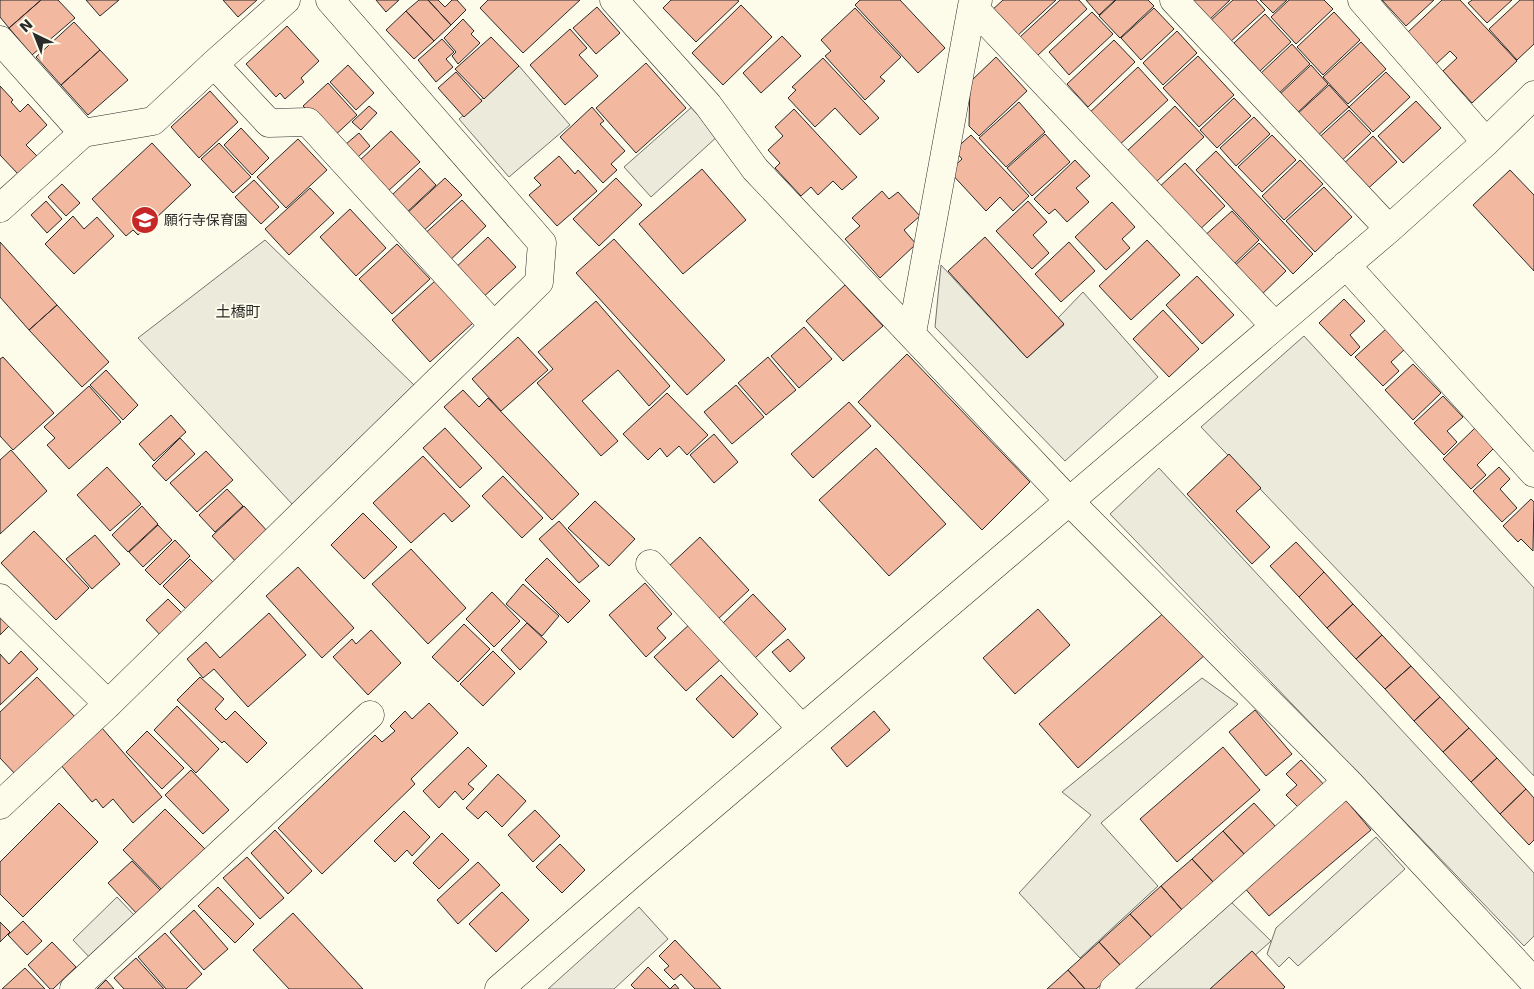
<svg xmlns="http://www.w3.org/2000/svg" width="1534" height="989" font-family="'DejaVu Sans','Noto Sans JP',sans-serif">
<rect width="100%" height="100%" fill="#fdfbea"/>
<path fill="#ecebdb" stroke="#74746e" d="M1304,336L1534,588V776L1201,427Z
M1159,468L1534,873V936L1524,946L1110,514Z
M1228,899L1271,941L1217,989H1128Z"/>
<path fill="#eceadb" stroke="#74746e" d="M519,66L570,125L509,177L459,119Z
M693,106L719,135L651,197L624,167Z
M265,240L414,385L293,505L138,338Z
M941,265L1027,358L1064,325L1058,318L1083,292L1158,377L1065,461L935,327Z
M1202,678L1238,704L1101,823L1158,886L1080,958L1019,893L1091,815L1062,792Z
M1376,837L1405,869L1298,966L1289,957L1279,967L1267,954L1276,928Z
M117,897L136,917L92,960L73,940Z
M639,907L668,939L614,989H548Z"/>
<path fill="#f2b8a0" stroke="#2b2b2b" d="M0,0H41L9,28L0,17Z
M41,0H58L75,18L32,55L9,28Z
M86,0H119L100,16Z
M223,0H257L238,17Z
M376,0H399L386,12Z
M419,0H428L451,25L434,41L406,11Z
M428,0H438L445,7L452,0H457L466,10L451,25Z
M488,0H580L523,53L480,8Z
M671,0H737L739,1L696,42L663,8Z
M860,0H900L945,48L918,73L855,5Z
M1003,0H1056L1016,37L991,11Z
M1060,0H1079L1087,9L1037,56L1020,37Z
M1086,0H1115L1099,15Z
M1116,0H1148L1154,6L1120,38L1099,16Z
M1193,0H1230L1208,21L1190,2Z
M1233,0H1256L1265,10L1229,43L1209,22Z
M1260,0H1287L1273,13Z
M1289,0H1324L1333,9L1296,44L1271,17Z
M1382,0H1434L1406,26Z
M1442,0H1460L1517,61L1472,103L1443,71L1457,58L1450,51L1436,64L1407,33Z
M1472,0H1512L1487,23L1468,3Z
M1520,0H1534V44L1517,60L1489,29Z
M741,5L772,37L723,85L692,53Z
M597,7L620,33L596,54L573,28Z
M855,8L901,57L880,77L885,81L865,100L825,56L831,51L821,40Z
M1154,8L1174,29L1141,60L1121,38Z
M406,11L434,41L414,59L386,30Z
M1092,12L1113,34L1069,75L1049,52Z
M1334,12L1360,40L1323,75L1297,47Z
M1265,14L1291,42L1260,71L1234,43Z
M463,19L474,31L471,34L480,43L458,64L452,56L456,52L444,38Z
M74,22L100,50L61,85L36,57Z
M287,26L319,61L301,78L304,82L285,99L280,93L276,97L246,64Z
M570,29L587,48L579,55L598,76L565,105L530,65Z
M1177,31L1197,53L1163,85L1143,63Z
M782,36L801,56L761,93L743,73Z
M491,37L519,66L484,99L455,69Z
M442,39L454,52L446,59L453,67L436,82L418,60Z
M1114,40L1135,62L1088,107L1067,84Z
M1361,42L1386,69L1348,104L1323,77Z
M1292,44L1310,64L1277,95L1259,75Z
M100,50L128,80L88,115L61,85Z
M1198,56L1234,95L1199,127L1163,88Z
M996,57L1027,91L979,136L969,126L970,82Z
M823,58L879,118L860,135L835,108L815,127L788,98L796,90L792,87Z
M646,63L686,108L636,153L596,108Z
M348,65L374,93L356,110L330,82Z
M1311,65L1328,84L1295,115L1278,96Z
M1138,67L1168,100L1117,147L1087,115Z
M456,72L482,101L464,117L438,88Z
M1386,72L1410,97L1373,132L1349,107Z
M328,83L357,115L333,137L303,106Z
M1329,85L1349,107L1315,138L1295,116Z
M0,86L13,100L11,102L20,112L28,104L47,125L26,145L37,156L18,174L0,155Z
M210,91L238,122L199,158L171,127Z
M1234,98L1251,116L1217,148L1200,130Z
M1416,101L1441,128L1403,163L1378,136Z
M1019,102L1045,132L1006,167L979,138Z
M369,106L377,113L361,130L352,122Z
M1175,106L1204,137L1156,182L1127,151Z
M592,107L604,121L600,124L625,151L611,164L617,170L603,183L560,137Z
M794,109L857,177L842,190L833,181L818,195L811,187L801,196L775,168L780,163L768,150L783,136L775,127Z
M1349,110L1371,133L1335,167L1313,143Z
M1254,117L1270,134L1236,166L1220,148Z
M241,128L269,158L252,175L224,145Z
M391,131L420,162L387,192L358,162Z
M359,133L370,146L358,157L346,144Z
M1045,134L1070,162L1032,196L1007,168Z
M971,135L1029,196L1013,211L1000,197L986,211L949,171L962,159L954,150Z
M1272,135L1296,160L1262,192L1238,167Z
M1373,136L1397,162L1362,194L1338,169Z
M298,139L327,170L286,208L257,177Z
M152,143L191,185L138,235L133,230L126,236L92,199Z
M219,143L251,177L233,193L201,159Z
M1216,151L1313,254L1293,274L1196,170Z
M559,156L575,174L578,170L597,191L557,226L529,195L541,185L534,178Z
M1075,160L1090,176L1076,188L1089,202L1067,222L1055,209L1049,214L1034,199Z
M1300,160L1323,184L1284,220L1262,196Z
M1185,163L1225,206L1196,233L1156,190Z
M420,168L436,185L405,214L390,197Z
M702,169L746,220L683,274L639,224Z
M1510,170L1534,195V271L1473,205Z
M445,178L462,195L420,234L403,217Z
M616,178L642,205L599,246L573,219Z
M254,180L279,207L261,224L235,197Z
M62,184L80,203L66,216L48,197Z
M1324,187L1352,217L1315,252L1286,221Z
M310,188L334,213L289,255L265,229Z
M882,191L889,199L898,192L920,216L904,230L916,244L880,278L845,239L860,226L852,218Z
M462,200L486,226L446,264L421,237Z
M46,201L62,219L47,233L31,215Z
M1028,201L1047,222L1033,235L1049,253L1032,269L996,231Z
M1112,202L1135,227L1122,239L1130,248L1106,270L1075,237Z
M350,209L386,248L356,276L320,237Z
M1232,211L1259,240L1230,268L1202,238Z
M73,216L84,229L97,217L114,236L74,274L45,244Z
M488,237L516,267L480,300L453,270Z
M985,237L1064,324L1027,358L948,271Z
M614,239L725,360L687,395L576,273Z
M1147,240L1180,275L1131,320L1099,286Z
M0,242L57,305L29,330L0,297Z
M1069,242L1095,271L1061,302L1035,274Z
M1259,243L1286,271L1257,299L1230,270Z
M397,244L430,279L392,314L359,279Z
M1197,276L1234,315L1202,344L1166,305Z
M435,281L473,323L430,362L392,320Z
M845,285L883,326L843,361L806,321Z
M1344,299L1365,321L1350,335L1360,347L1351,356L1319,323Z
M596,301L670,386L649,406L618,370L582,401L618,441L601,456L537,383L553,369L538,352Z
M57,305L109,362L82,387L29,330Z
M1163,310L1199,349L1169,377L1133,339Z
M804,327L832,359L799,388L771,356Z
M1386,329L1405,349L1391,362L1399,371L1383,386L1355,357Z
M518,337L548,370L501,411L472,379Z
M907,354L1030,482L982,530L858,402Z
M3,357L54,413L13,450L0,436V359Z
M768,357L796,390L766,415L738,383Z
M1413,364L1441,393L1413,420L1385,390Z
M106,370L138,405L123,420L90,385Z
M736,385L764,417L732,444L704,412Z
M89,386L121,422L69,469L47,445L55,438L44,427Z
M463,390L479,407L488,398L579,494L552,520L444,407Z
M667,393L708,435L687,455L679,446L667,457L660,448L648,460L623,434Z
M1443,396L1463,417L1447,431L1457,442L1444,455L1414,423Z
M849,402L871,426L813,478L791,454Z
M171,415L186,432L154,461L139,444Z
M1476,427L1495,447L1477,465L1486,475L1471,489L1443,459Z
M445,428L482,468L460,488L423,448Z
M714,434L738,462L714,483L690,455Z
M180,438L195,454L166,481L152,466Z
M876,448L946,524L889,576L819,500Z
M11,450L47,491L0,534V460Z
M206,451L233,480L197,512L170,483Z
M1229,454L1261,488L1236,511L1270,547L1252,564L1187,494Z
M423,456L470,506L452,522L444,513L411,543L373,503Z
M107,467L141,504L110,531L77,495Z
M1499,467L1510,479L1500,489L1517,508L1502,522L1473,491Z
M503,476L543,518L522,538L482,496Z
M227,489L243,506L215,532L199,515Z
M1531,499L1534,502L1533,551L1521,539L1518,542L1503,526Z
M595,501L635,539L609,566L568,528Z
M142,506L158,524L128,552L112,535Z
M244,506L270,534L238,564L212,536Z
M363,513L397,547L364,579L331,545Z
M559,521L599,566L579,583L539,539Z
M158,525L172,540L143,567L129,552Z
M34,531L89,588L56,620L1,563Z
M95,535L120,564L92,589L66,559Z
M700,537L749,590L717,620L668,567Z
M175,540L190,556L160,585L145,570Z
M1296,542L1324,572L1299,597L1270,566Z
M411,549L466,608L428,644L372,584Z
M547,558L590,601L568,623L525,580Z
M190,559L218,587L190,613L163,586Z
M298,567L354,628L322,658L266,596Z
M1324,572L1353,604L1327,628L1299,597Z
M645,583L672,614L657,628L666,638L646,657L609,615Z
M523,584L559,616L542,636L506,604Z
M492,592L520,621L494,647L466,619Z
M753,594L786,629L754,659L721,625Z
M168,599L187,618L165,640L146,620Z
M1353,604L1382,635L1356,659L1327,628Z
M1038,609L1070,645L1015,694L983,658Z
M1167,610L1206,654L1078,768L1039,724Z
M0,611L12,623L0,635Z
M269,613L306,655L248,707L214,669L203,678L187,659L206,642L220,658Z
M527,623L547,642L520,670L501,650Z
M691,623L723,657L686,691L654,657Z
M464,624L490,649L458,682L432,657Z
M371,630L401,663L368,695L333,657L352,639L356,644Z
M1382,635L1411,666L1385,689L1356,659Z
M788,639L805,658L790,672L772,652Z
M21,651L38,669L0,705V654L9,664Z
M493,651L515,673L483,706L460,684Z
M1411,666L1440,697L1414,721L1385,689Z
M721,675L758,714L733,738L696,699Z
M37,677L77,719L17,776L0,758V712Z
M200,677L224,699L215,709L226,720L235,711L267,743L247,763L224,741L222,743L177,700Z
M1440,697L1469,728L1443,752L1414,721Z
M429,703L458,733L411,779L415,784L322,874L278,828L375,735L382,742L395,731L390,726L405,711L412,719Z
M177,706L219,749L196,773L154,730Z
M1255,710L1292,754L1266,776L1229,732Z
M874,711L890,730L847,767L831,748Z
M102,728L162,797L133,823L113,799L103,808L96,799L92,802L60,764Z
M1469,728L1497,758L1471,782L1443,752Z
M147,731L184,768L162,789L126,752Z
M468,747L487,766L468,784L474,789L463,800L455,791L439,808L423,791Z
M1223,747L1260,790L1177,862L1140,819Z
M1497,758L1526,789L1500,814L1471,782Z
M1301,760L1328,789L1304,813L1286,795L1297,785L1286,774Z
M191,770L229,810L203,834L165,795Z
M498,774L526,801L502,827L486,811L478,819L466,808Z
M1526,789L1534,798V840L1529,845L1500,814Z
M1345,799L1371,830L1269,916L1242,885Z
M59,803L98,842L23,917L0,894V862Z
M1254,803L1276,827L1245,855L1223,831Z
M165,809L209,853L166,894L123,850Z
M535,810L560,836L533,862L508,835Z
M404,811L430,837L412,856L407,850L395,862L374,841Z
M275,830L312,871L288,894L251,853Z
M1223,831L1245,855L1214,883L1192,859Z
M442,833L469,860L439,889L413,863Z
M560,844L585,870L562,893L536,867Z
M247,857L284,898L260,919L223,878Z
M1192,859L1214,883L1183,911L1161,886Z
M132,861L163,893L139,916L108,883Z
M478,862L500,885L458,924L437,900Z
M1161,886L1183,911L1153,939L1130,914Z
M218,887L254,924L235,943L198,906Z
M502,892L529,920L496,952L469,924Z
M194,910L228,949L204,970L170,932Z
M293,913L363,989H289L253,950Z
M1130,914L1153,939L1122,967L1099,942Z
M23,921L42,941L27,955L8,935Z
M0,922L10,932L0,942Z
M165,933L202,974L186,989H166L138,957Z
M675,940L721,989H695L681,974L674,980L664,970L669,966L659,956Z
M52,942L76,967L53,989H50L28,965Z
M1099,942L1122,967L1096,989H1085L1068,970Z
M1252,951L1285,987L1283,989H1210Z
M136,958L164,989H124L114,978Z
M648,967L670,989L675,984L679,989H635L631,985Z
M25,968L45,989H2Z
M1068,970L1085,989H1047Z
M106,980L114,989H97Z"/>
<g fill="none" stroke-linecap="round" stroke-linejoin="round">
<g stroke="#2b2b2b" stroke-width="29">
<path id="minor" d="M614,0L708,105L755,169L1070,502L1347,781L1534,982
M978,0L972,6L1275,326
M1174,0L1389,229
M1362,0L1486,142
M0,40L83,133
M214,64L269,123L308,122L494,326
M0,208L83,133L153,121L214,64L286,0
M1346,265L1534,473
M912,333L972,6
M650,564L802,729
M0,598L108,704
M0,805L108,704L539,282L542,243L330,0
M74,989L370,715
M499,989L635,871L1389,229L1486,142L1534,95
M1114,989L1347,781"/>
</g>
<use href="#minor" stroke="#fdfbea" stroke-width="28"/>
</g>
<defs>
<g id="school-disc" transform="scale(1.4375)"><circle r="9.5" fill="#c62828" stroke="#fdfbea"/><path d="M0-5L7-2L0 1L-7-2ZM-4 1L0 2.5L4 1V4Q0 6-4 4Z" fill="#fff"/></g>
</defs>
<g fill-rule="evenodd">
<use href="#school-disc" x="145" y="220"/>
</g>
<g text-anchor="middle" stroke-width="4" stroke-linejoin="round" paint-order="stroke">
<g font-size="14" fill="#2b2b2b" stroke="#fdfbea" text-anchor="start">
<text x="164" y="225">願行寺保育園</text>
</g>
<g font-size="15" fill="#2b2b2b" stroke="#fdfbea">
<text x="238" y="317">土橋町</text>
</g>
</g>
<g transform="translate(35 35) rotate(317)" stroke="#fdfbea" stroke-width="4" paint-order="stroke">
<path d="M0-4L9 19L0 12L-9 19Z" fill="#2b2b2b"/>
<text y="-8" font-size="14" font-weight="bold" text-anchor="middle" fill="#2b2b2b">N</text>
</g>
</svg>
